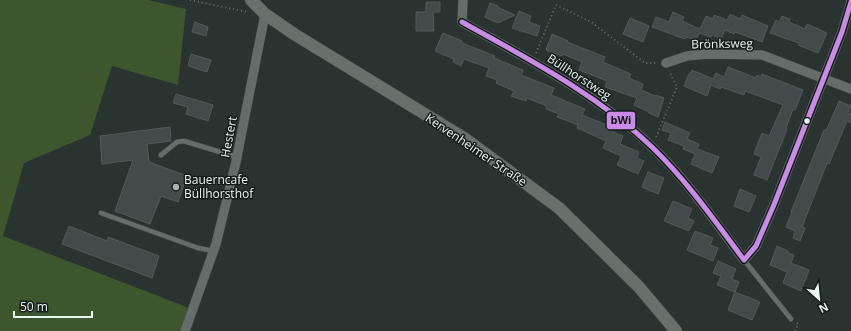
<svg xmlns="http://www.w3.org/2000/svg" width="851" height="331" font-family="'Open Sans',sans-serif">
<rect width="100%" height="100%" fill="#293330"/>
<path fill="#3e562d" d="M0,0H148L186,9L178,85L112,66L90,135L24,163L3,236L192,309L185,331H0Z"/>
<path fill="#414b49" stroke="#505a58" d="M426,2H440V12H433L434,31H416V12H426Z
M490,3L498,6L497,7L515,15L498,23L493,21L485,17Z
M519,11L531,16L529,22L540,26L537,36L512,28Z
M673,12L684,17L682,21L700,29L706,16L713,19L714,15L727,20L730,14L740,19L742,15L768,26L762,42L735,32L734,34L725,30L721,39L712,35L711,37L699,33L696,40L686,37L685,39L652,27L656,17L669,22Z
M782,16L790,19L789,22L805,29L807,24L827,33L818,53L798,45L799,43L770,33L776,20L779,22Z
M630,18L649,26L643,42L623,34Z
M195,22L208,27L206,36L192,32Z
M443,33L462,41V43L495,56L494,58L523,70L521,75L554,88L551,95L585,109L582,115L612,127L611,131L623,136L620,144L639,152L637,158L644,161L638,174L617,165L621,156L603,148L606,141L577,128L578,125L557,117L559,114L546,109L547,106L527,98L526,101L511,96L514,91L496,83L497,80L486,76L489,68L464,59L461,66L453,62L454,59L435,51Z
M552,34L568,41L567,42L605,57L603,62L631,74L629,78L643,84L641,90L655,96L656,95L664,98L658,117L649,113V112L634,105L637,98L605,87L607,81L579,70L582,62L563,54L562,56L546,50Z
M191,54L211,60L207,72L188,66Z
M728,67L756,78L757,75L761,77L762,74L803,90L795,110L793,109L786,128L787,129L767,180L754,175L761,157L754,154L762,133L769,136L783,105L745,91L744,95L721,87L720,89L711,85L707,96L684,86L689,74H690L692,70L713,79L716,73L724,77Z
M176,94L213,105L208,121L186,114L188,107L173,103Z
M839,101L851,106L848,113L851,114V123L847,121L829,164L827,163L802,227L805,228L800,241L793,238L795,231L786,227L792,212H791L824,130L826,131Z
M665,122L690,133L687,139L699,144L697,149L719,157L712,173L691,164L695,154L683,149L684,146L668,140L671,133L662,130Z
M170,127L171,141L147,144L149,162L187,176L178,202L161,196L150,224L115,211L133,160L102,164L100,136Z
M648,172L664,178L658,194L642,187Z
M740,189L756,196L749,212L734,206Z
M673,201L692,209L688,218L694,221L689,231L664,221Z
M69,226L107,241L108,237L159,256L152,278L62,244Z
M695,231L713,238L710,245L718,248L713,261L687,250Z
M777,246L788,251V253L794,255L791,263L809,270L801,291L783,283L787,272L770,265Z
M718,261L736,269L732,279L739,282L735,292L760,302L752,320L728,310L735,292L717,285L721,276L713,273Z"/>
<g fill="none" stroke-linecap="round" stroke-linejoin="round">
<g stroke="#454f4c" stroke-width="5.5">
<path id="service" d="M161,155L177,142L184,141L237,157
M101,213L198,248L214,251
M744,260L791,319"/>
</g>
<g stroke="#454f4c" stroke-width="10">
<path id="minor" d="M463,0L462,22C526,58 599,95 652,147C687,180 715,222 744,260L756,246L773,207L842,32L851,2
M666,63L687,56L708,54L762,55L851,89
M185,331L216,244L236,162L265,14"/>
</g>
<g stroke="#454f4c" stroke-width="13">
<path id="secondary" d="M251,0L265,14L294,34L464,138L559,208L639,287L676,331"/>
</g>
<path stroke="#686f6c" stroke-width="2" stroke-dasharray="1 3" stroke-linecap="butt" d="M190,0L247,12
M536,53L556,5L591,22L645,63H657
M656,137L677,87L669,71
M795,331L798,324L797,323"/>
<use href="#service" stroke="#646d6a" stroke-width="4.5"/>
<use href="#minor" stroke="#646d6a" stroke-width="9"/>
<use href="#secondary" stroke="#66716c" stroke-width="12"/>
<g stroke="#141d1a" stroke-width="8">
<path id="bus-1" d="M462,22C528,59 597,94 652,147C687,181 715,221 744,260
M744,260L756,246L773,207L842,32L851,2"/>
</g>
<use href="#bus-1" stroke="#ca8be6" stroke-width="5"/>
</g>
<circle fill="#eaf6f2" stroke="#141d1a" stroke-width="1.5" cx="807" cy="121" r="3.5"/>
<circle fill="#a6b2ae" stroke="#141d1a" stroke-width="1.5" cx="176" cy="187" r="4"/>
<g text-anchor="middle" stroke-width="3" stroke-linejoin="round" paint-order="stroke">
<g font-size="12" fill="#eaf6f2" stroke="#141d1a">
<text transform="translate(722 44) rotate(-1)" y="4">Brönksweg</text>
<text transform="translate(579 77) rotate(33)" y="4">Büllhorstweg</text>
<text transform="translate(229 137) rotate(-79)" y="4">Hestert</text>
<text transform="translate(476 150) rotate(34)" y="4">Kervenheimer Straße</text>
</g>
<g font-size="12" fill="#eaf6f2" stroke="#141d1a" text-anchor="start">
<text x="184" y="184">Bauerncafe<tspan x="184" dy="14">Büllhorsthof</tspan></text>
</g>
</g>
<rect stroke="#141d1a" stroke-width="1.5" x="606" y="111" width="30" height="19" rx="4" fill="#ca8be6"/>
<g font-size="11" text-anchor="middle" font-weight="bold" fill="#111">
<text x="621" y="124">bWi</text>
</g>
<g transform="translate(819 299) rotate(153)" stroke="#141d1a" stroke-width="3" paint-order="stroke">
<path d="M0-3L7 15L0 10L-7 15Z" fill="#eaf6f2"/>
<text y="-6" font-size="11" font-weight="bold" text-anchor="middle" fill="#eaf6f2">N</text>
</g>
<path d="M14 311v6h78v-6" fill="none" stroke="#eaf6f2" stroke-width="2"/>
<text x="20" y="311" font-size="12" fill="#eaf6f2" stroke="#141d1a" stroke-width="3" paint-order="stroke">50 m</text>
</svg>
